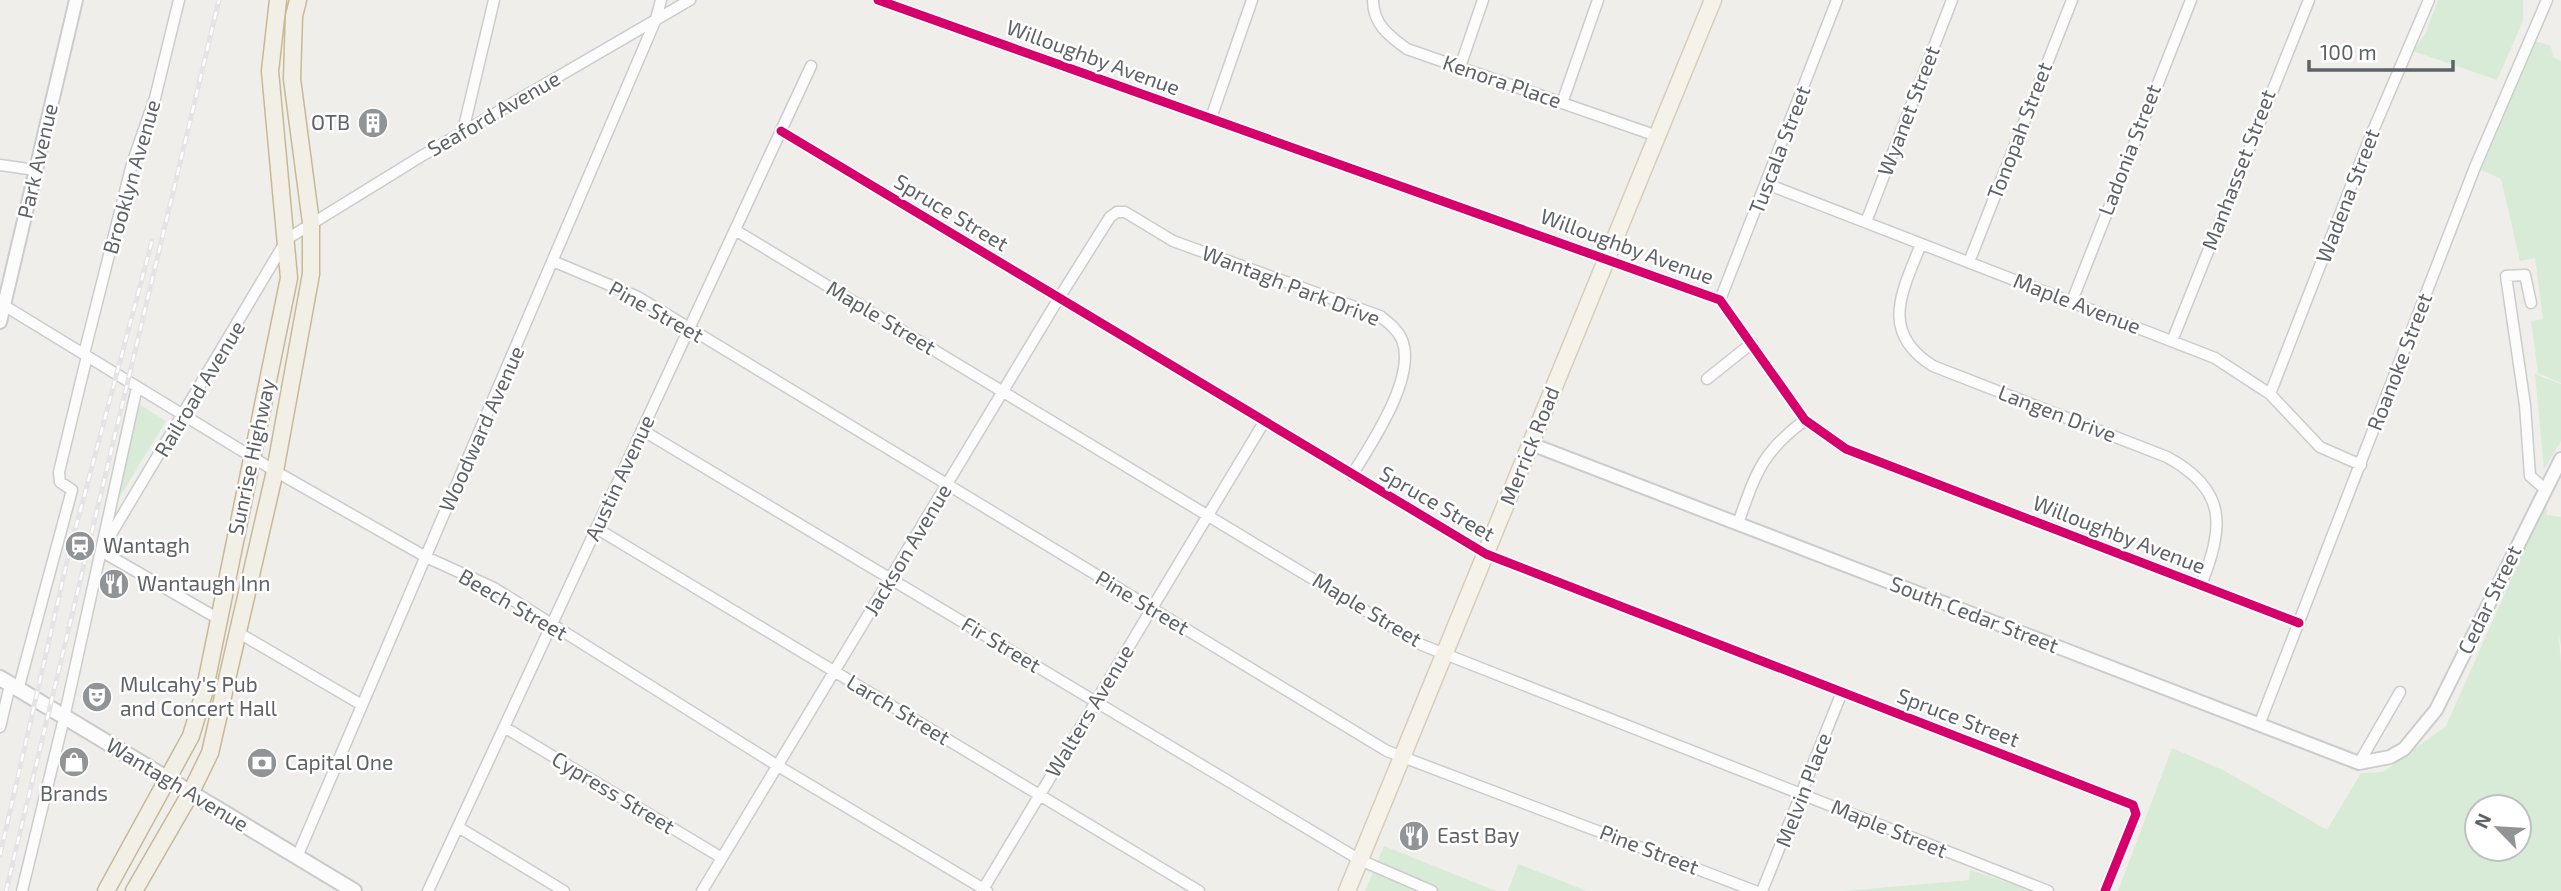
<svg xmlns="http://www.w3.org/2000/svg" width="2561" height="891" font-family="'Exo 2',sans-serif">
<rect width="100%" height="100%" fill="#efeeea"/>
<path fill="#d8ebd6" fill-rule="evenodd" d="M2438,0H2523V21L2497,80L2413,51L2425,34Z
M2535,41L2551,46L2553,57L2561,61V383L2538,373L2531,321L2543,319L2535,258L2520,261L2501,179L2481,170Z
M2535,374L2561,384V441L2544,469Z
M139,404L166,421L119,498H116Z
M2546,501L2547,515L2561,517V645L2558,632L2561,662V891H2118L2172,748L2225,771L2327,830L2361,773L2383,772L2446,726ZM2477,807H2519V849H2477Z
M1384,846L1496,891H1365Z
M1518,864L1587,891H1508Z
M1970,870L2033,891H1846L1969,880Z"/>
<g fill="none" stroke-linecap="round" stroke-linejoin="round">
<g stroke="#cbcccc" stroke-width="13">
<path id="minor" d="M878,0L1720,300L1805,420L1846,449L2299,623
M1373,0C1373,24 1389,36 1407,49L1657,136
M1460,67L1483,0
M1562,103L1598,0
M1211,118L1252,0
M463,131L494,0
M781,131L1486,554L2133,805L2136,814L2105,891
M0,165L35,170
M1767,184L2215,358L2270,394L2320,447L2361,465
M1866,222L1952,0
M735,230L1422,645L2048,891
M1921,244C1902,292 1879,332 1933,366L2167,457C2228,490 2224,527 2201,585
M555,262L638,297L1387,751L1755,891
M1969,262L2072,0
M1720,300L1837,0
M2072,301L2191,0
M0,303L275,471L426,557L494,588L778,766L987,891
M2531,303L2525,275L2506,276L2525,405L2530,476L2546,490
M2172,341L2309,0
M84,354L132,164L155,98L179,0
M1707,379L1752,343
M2270,394L2369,140L2429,0
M642,430L1360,860L1432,891
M1738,523C1756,473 1761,453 1805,420
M596,528L1199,891
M217,618L101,551L287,239L420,157L690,0
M239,633L362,705
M18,690L72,490L60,482L59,472L87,356
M2259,725L2475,167L2547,0
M0,727L10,685
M504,727L722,858
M2359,763L2400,692
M458,827L564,891
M297,857L656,19L661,0
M22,891L64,718L137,387
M428,891L811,66
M702,891L1059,298L1110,217L1117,212H1125L1173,241L1380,316C1389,323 1398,330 1402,340C1417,377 1371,444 1352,475
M982,891L1264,422
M1762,891L1842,692"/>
</g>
<g stroke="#cbcccc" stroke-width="16">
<path id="tertiary" d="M0,322L76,0
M1531,444L2359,763L2390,757L2404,749L2436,710L2561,459"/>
</g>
<g stroke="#cacacb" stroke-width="18">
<path id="secondary" d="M0,678L354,891"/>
</g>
<g stroke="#d7ceb8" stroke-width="19">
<path id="primary" d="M1347,891L1713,0"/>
</g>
<g stroke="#c8b996" stroke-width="19">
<path id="trunk" d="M106,891L191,736L204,693L289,278L270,71L278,0
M134,891L190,794L210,753L275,471L311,274V223L292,79L294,16L298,0"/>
</g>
<use href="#minor" stroke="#fdfcfc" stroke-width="10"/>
<use href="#tertiary" stroke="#fdfcfc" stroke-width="12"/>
<use href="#secondary" stroke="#fdfcfc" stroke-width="14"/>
<use href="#primary" stroke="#f4f2e9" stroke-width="16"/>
<use href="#trunk" stroke="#f2f0e6" stroke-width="16"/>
<g stroke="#e4e4e4" stroke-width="5">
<path id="rail" d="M0,855L69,553L152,241
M6,891L219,0"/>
</g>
<use href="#rail" stroke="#fff" stroke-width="2.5" stroke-dasharray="8" stroke-linecap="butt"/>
<g stroke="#fff" stroke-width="13">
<path id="cycleway" d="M878,0L1720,300L1805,420L1846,449L2299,623
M781,131L1486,554L2133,805L2136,814L2105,891"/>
</g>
<use href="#cycleway" stroke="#d6006c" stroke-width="9"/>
</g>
<defs>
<g id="building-disc" transform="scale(1.575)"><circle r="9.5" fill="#919496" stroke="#fff"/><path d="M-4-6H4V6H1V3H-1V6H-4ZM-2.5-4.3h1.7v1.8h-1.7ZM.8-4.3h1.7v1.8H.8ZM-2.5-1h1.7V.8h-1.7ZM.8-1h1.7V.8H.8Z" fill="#fff"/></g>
<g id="station-disc" transform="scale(1.575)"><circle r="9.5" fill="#919496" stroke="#fff"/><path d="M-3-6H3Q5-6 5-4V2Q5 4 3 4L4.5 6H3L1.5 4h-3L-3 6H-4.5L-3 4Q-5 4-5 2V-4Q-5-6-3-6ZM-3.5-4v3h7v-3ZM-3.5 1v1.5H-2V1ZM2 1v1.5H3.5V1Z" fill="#fff"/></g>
<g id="restaurant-disc" transform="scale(1.575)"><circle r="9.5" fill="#919496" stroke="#fff"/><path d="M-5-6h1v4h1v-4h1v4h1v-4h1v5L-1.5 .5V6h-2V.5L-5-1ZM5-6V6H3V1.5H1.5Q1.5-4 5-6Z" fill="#fff"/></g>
<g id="theatre-disc" transform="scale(1.575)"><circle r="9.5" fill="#919496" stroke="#fff"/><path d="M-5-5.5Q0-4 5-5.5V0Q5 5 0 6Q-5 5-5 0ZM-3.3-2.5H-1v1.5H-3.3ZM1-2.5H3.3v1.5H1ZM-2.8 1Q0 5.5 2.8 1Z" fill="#fff"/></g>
<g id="shop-disc" transform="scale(1.575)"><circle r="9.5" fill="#919496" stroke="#fff"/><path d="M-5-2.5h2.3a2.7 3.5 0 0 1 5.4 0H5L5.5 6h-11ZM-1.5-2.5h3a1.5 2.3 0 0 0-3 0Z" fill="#fff"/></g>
<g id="bank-disc" transform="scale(1.575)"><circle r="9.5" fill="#919496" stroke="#fff"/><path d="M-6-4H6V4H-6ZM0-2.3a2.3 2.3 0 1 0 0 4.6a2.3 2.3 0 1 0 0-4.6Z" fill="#fff"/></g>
</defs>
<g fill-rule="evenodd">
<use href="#building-disc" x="373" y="123"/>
<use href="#station-disc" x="80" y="546"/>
<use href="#restaurant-disc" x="114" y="584"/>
<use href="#theatre-disc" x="97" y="697"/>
<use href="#shop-disc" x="74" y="762"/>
<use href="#bank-disc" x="262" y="763"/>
<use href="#restaurant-disc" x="1414" y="836"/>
</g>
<g text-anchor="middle" stroke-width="5" stroke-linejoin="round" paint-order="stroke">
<g font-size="21" fill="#5f6368" stroke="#fff">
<text transform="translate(1093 58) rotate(20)" y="7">Willoughby Avenue</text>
<text transform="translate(1502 82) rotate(19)" y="7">Kenora Place</text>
<text transform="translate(1909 111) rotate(-69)" y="7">Wyanet Street</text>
<text transform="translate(494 114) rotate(-30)" y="7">Seaford Avenue</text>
<text transform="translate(2020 131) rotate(-69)" y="7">Tonopah Street</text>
<text transform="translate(1780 150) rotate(-69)" y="7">Tuscala Street</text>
<text transform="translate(2130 150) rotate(-69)" y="7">Ladonia Street</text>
<text transform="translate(38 161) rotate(-77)" y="7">Park Avenue</text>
<text transform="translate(2239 170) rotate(-69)" y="7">Manhasset Street</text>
<text transform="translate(132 177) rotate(-74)" y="7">Brooklyn Avenue</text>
<text transform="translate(2348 196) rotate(-69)" y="7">Wadena Street</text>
<text transform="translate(951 213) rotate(31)" y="7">Spruce Street</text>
<text transform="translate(1627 247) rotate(20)" y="7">Willoughby Avenue</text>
<text transform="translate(1291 286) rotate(21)" y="7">Wantagh Park Drive</text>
<text transform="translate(2077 304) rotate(21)" y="7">Maple Avenue</text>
<text transform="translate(656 312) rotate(29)" y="7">Pine Street</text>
<text transform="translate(881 318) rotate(31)" y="7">Maple Street</text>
<text transform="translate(2400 362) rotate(-69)" y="7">Roanoke Street</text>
<text transform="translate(200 389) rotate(-59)" y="7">Railroad Avenue</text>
<text transform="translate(2057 414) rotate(21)" y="7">Langen Drive</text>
<text transform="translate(482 429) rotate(-66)" y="7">Woodward Avenue</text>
<text transform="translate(1530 446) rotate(-68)" y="7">Merrick Road</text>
<text transform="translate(252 457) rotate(-78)" y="7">Sunrise Highway</text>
<text transform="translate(620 478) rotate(-65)" y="7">Austin Avenue</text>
<text transform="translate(1437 504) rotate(30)" y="7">Spruce Street</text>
<text transform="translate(2119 535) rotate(21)" y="7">Willoughby Avenue</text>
<text transform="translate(908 550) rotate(-59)" y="7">Jackson Avenue</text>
<text transform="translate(2490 600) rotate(-64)" y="7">Cedar Street</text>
<text transform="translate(1142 603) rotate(31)" y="7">Pine Street</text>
<text transform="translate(513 605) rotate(30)" y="7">Beech Street</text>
<text transform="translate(1367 610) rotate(31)" y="7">Maple Street</text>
<text transform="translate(1974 615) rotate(21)" y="7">South Cedar Street</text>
<text transform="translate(1001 645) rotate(31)" y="7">Fir Street</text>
<text transform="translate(898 710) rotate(31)" y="7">Larch Street</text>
<text transform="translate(1090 711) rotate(-59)" y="7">Walters Avenue</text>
<text transform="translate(1958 718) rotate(21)" y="7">Spruce Street</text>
<text transform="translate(177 785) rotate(31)" y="7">Wantagh Avenue</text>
<text transform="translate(1804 790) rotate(-69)" y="7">Melvin Place</text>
<text transform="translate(613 793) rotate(31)" y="7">Cypress Street</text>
<text transform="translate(1889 829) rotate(22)" y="7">Maple Street</text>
<text transform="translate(1649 850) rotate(21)" y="7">Pine Street</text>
</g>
<g font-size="21" fill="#5f6368" stroke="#fff" text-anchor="start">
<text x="350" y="130" text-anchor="end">OTB</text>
<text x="103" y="553">Wantagh</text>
<text x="137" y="591">Wantaugh Inn</text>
<text x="120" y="692">Mulcahy's Pub<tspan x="120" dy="24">and Concert Hall</tspan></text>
<text x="285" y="770">Capital One</text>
<text x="74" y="801" text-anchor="middle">Brands</text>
<text x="1437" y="843">East Bay</text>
</g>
</g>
<g transform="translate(2498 828) rotate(295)"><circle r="33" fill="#ffffff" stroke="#bfc1c3" stroke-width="2"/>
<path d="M0-5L12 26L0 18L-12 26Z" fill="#919496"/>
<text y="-10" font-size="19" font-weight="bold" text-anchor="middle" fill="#5f6368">N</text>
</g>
<path d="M2309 60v10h144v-10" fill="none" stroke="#5f6368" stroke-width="3.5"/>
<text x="2320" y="60" font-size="21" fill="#5f6368" stroke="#ffffff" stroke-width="5" paint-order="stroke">100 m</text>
</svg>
